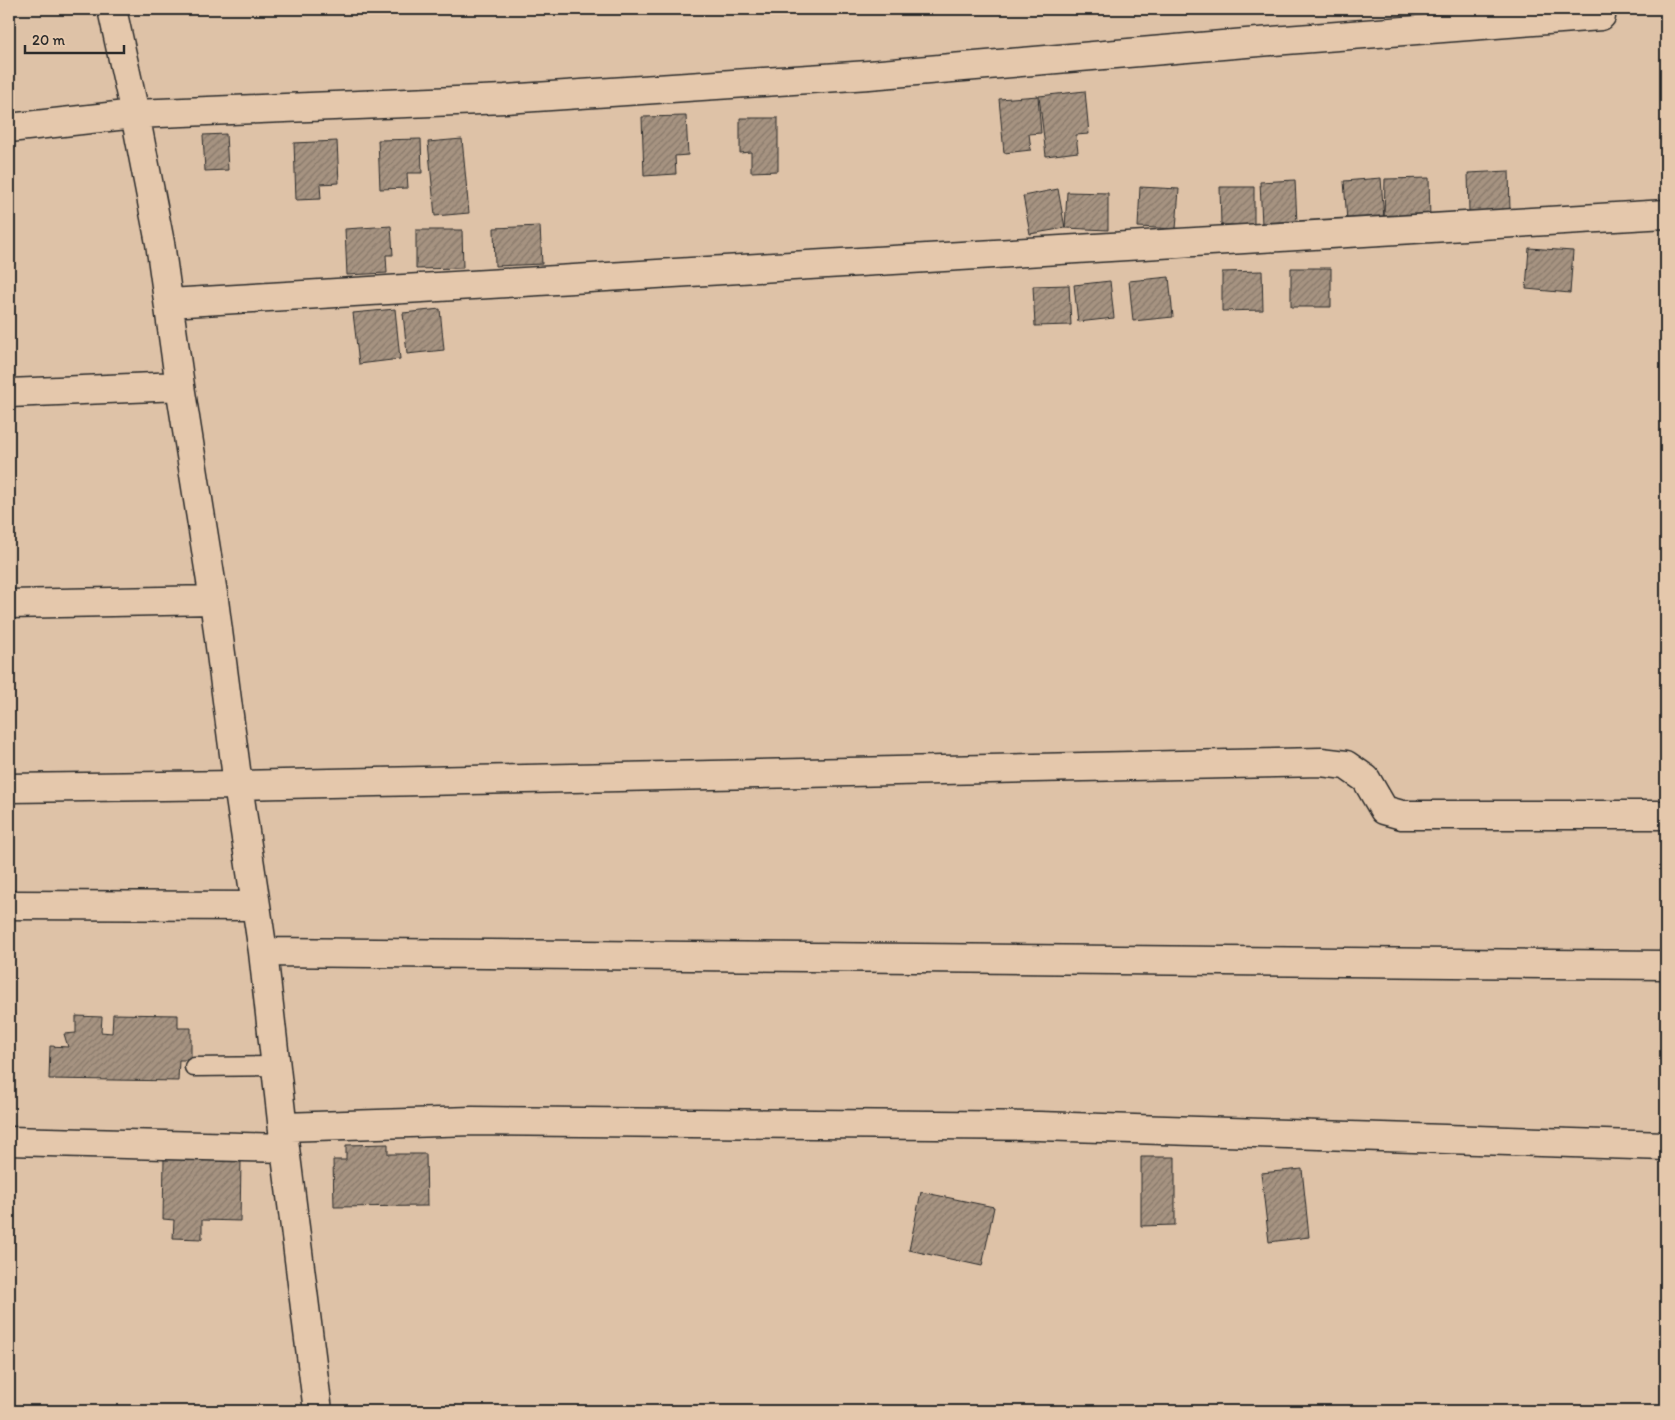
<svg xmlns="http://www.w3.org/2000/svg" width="1675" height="1420" font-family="Itim,sans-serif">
<defs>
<pattern id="building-hatch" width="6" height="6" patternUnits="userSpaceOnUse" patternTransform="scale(1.25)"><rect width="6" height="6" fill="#a69381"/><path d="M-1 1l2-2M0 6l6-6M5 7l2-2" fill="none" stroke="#87786a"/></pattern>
</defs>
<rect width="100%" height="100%" fill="#dec2a7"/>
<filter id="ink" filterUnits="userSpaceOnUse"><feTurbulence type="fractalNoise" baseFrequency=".02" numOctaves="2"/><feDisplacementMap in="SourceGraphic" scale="10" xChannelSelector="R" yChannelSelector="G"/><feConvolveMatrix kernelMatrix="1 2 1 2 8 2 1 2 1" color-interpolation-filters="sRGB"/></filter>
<g filter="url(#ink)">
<path fill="url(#building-hatch)" stroke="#2b2b2b" d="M1085,91L1089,134L1076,135L1078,152L1046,156L1039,96Z
M1038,96L1041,133L1029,134L1031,150L1004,153L999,99Z
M686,116L688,155L675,156L676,174L644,176L642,117Z
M740,118H778V171L751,172V152L740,153Z
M226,134L228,170L205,171L203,135Z
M421,139L422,173H407L408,188L380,189L378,140Z
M462,139L469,213L435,216L428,142Z
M337,141L339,183L320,184L321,199L296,200L294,143Z
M1509,171L1510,211L1469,212L1468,173Z
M1381,178L1384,219L1347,221L1344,181Z
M1429,178L1430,220L1384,219L1385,179Z
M1295,180L1297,223L1262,225L1260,182Z
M1140,187L1179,189L1176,229L1138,227Z
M1220,187H1254V225H1221Z
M1058,189L1065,228L1030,234L1023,196Z
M1067,192L1108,193V230L1065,228Z
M391,226L393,255H386L387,273L347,275L345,229Z
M540,226L542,264L495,266L494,228Z
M416,230H462L463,268L416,269Z
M1529,248L1573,251L1570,293L1526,289Z
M1291,268H1331V307H1291Z
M1262,271L1263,310L1222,311V272Z
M1169,277L1173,317L1133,321L1129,281Z
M1110,281L1114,318L1078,322L1074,285Z
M1069,285L1071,325L1035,326L1033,286Z
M395,309L400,359L359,364L353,313Z
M440,309L444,350L407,354L403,313Z
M113,1014L178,1015V1028H191V1060H179L178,1081L49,1079L50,1046L68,1047L64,1034L76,1033V1016L102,1017L101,1032L112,1033Z
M388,1144V1154H426L427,1206L334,1207L333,1160H346V1145Z
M214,1147V1160L241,1161L240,1221L202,1220V1239L173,1238L174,1220L163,1219L164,1158Z
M1141,1157H1175V1225L1141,1226Z
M1302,1169L1309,1237L1269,1242L1261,1173Z
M921,1192L994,1207L982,1266L909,1250Z"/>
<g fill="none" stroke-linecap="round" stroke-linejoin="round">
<g stroke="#2b2b2b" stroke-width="21">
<path id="lane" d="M194,1067L276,1066"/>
</g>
<g stroke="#2b2b2b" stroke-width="31">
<path id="street" d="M112,9L135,114L160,243L180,386L214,600L238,785L263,952L285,1148L318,1411
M9,128L135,114L505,99L869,75L1246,43L1601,16
M169,303L1666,214
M9,393L180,386
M9,604L214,600
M9,788L238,785L1321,762L1346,765L1366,779L1384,810L1402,815H1666
M9,905L256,906
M263,952L1666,965
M283,1127L472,1121L1039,1126L1666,1146
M9,1141L285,1148"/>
</g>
<use href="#lane" stroke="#e5c8ac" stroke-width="18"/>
<use href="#street" stroke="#e5c8ac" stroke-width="28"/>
</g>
</g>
<rect width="1675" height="1420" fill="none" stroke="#e5c8ac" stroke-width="30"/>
<rect x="15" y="15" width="1645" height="1390" fill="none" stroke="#2b2b2b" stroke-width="2" filter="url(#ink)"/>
<path d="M25 45v8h99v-8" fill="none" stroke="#2b2b2b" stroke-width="2.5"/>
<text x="32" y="45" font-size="15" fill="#2b2b2b" stroke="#e5c8ac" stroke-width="4" paint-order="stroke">20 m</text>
</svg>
